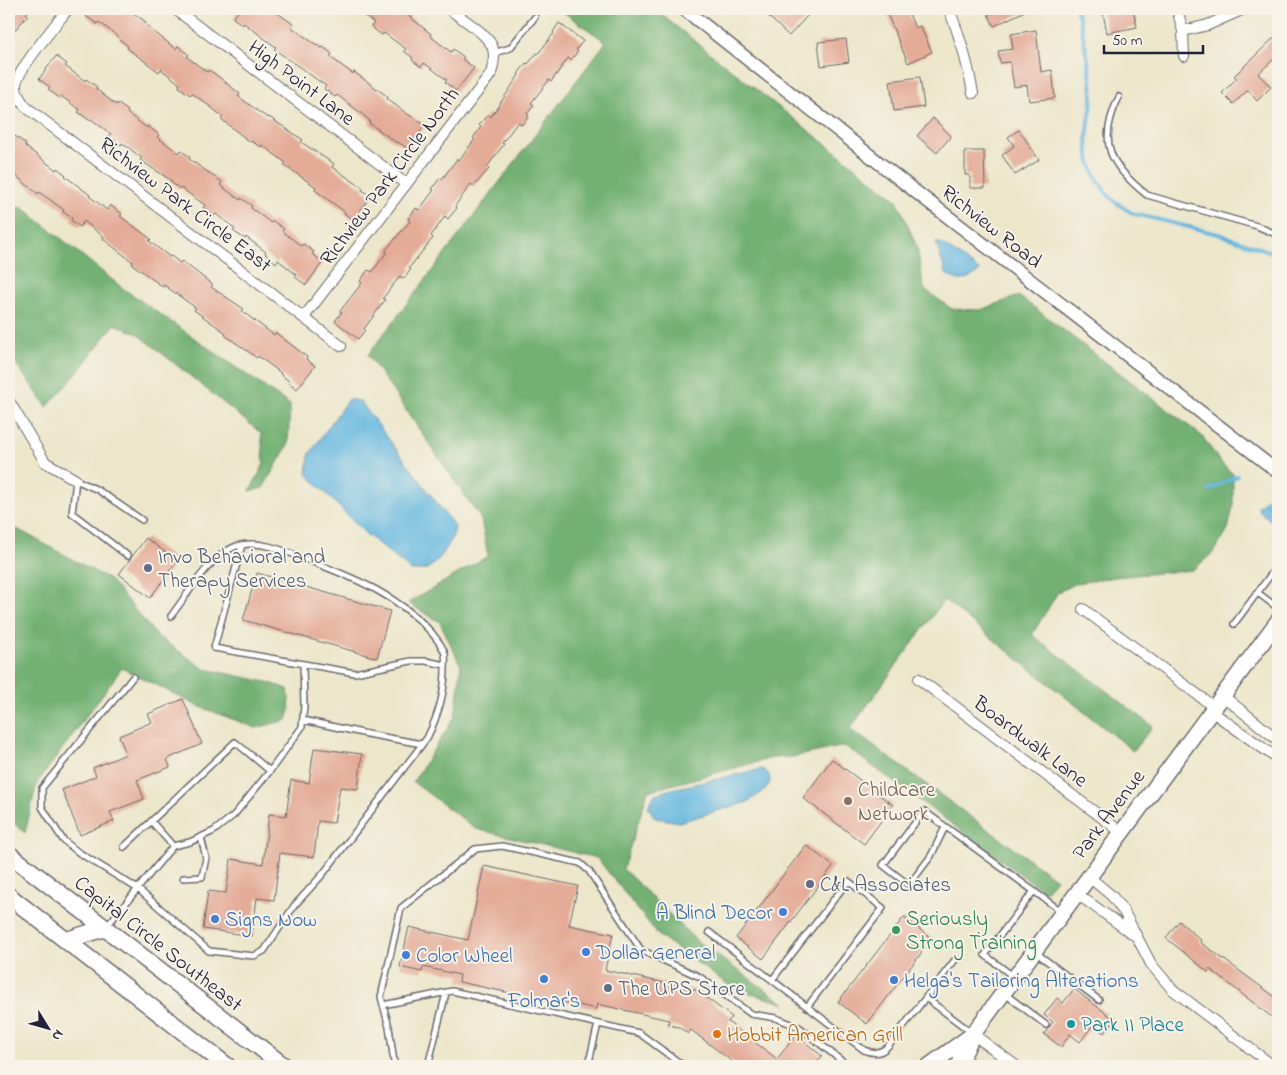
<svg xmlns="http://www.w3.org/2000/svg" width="1287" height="1075" font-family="'Indie Flower',sans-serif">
<rect width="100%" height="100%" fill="#f7f3e8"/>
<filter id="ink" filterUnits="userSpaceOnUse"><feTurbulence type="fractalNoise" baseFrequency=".02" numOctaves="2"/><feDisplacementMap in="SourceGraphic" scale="10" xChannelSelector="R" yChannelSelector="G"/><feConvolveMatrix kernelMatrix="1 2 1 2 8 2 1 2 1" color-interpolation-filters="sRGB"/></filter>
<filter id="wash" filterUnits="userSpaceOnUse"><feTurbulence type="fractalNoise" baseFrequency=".0096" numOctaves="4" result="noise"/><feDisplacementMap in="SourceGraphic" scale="20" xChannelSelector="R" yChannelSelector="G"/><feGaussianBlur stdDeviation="1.12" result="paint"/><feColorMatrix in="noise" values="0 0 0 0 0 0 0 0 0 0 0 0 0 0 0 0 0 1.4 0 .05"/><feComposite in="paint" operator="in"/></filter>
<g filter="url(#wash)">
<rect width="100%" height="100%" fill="#ece6ca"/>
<path fill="#72b173" stroke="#4a6a57" d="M559,9H654L897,200L917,247L924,289L952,309L980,310L1019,296L1202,436L1221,463L1233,474V507L1228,529L1215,551L1193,570L1114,577L1077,583L1058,592L1032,635L1153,726L1133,751L944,600L850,729L1056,879L1045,892L845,746L793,757L772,758L648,791L623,869L699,943L786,1004L733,988L659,936L597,858L476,829L413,782L455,717L461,666L440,622L408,603L488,556L481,519L368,355L606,42Z
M21,206L121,287L290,405L288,445L263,488L250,491L264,464L261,433L138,334L115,324L71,380L47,407L9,354V211Z
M9,527L19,530L110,580L158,637L205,669L267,682L288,689L290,710L287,720L256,728L198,706L122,668L37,783L25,833L9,819Z"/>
<path fill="#64b7e0" stroke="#436c8e" d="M936,243H941L980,271C966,281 961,284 946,274Z
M348,399L360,401L455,527C454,540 437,566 424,570C420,571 415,571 412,571L365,533L307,474L309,455Z
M1268,497L1278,504V526L1260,512L1258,507Z
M762,769L769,774L770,782L766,789L748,802L679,822L655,818L648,807L655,794L672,789Z"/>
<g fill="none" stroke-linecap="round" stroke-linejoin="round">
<path stroke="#64b7e0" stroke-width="4" d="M1076,9L1080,20C1084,44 1092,72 1092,96C1092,108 1089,118 1088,130C1083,165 1103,200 1135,214L1218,234L1278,254
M1275,432L1278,433
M1209,490L1237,476"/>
</g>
<g id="blocks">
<path fill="#e4ab97" d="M9,9H30L26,14L28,15L9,37Z
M91,9H128L146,22L145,24L153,31L176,49L178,46L189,55L187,57L207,72L209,70L220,78L240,94L238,96L259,112L268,118L269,117L303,140L301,142L334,164L332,167L363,188L362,190L371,196L353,220L344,213L345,212L315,190L316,187L284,165L286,163L262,145L261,147L251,141L250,142L221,119L223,117L212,108L192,93L190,95L179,87L180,84L161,69L159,72L127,48L128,46L119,39L120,38L99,22L97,24L86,16Z
M240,9H272L293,24L291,27L312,42L322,48L323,47L332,54L330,57L353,74L354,72L388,97L387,99L406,113L425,125L408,149L398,142L397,143L369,123L370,121L361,113L337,95L335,97L324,89L326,86L274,49L276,47L265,39L244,23L243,25L233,18Z
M355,9H400L431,34L430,36L451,52L453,49L464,57L462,59L474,68L456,91L445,82L447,80L424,63L421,67L412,60L413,58L404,51L406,49L384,33L382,35L371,27L374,23Z
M774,9H804L809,14L789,36L768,16Z
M885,9H907L915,28L920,26L932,52L908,63Z
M999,9H1029L994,26L988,14Z
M1102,9H1133L1137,27L1107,33Z
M559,23L583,41L576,50L578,51L571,60L568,58L551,82L549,80L531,103L534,105L527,114L529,116L522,125L518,122L502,143L504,144L487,167L489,169L474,186L471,184L455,206L457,208L448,219L445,216L431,236L433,238L409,268L411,269L404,279L400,276L383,298L385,300L364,329L365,330L358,339L335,321L342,312L340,311L362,283L360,281L368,270L372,272L387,252L386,250L410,221L408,219L416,208L419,210L434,190L432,189L440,178L442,179L457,159L459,160L475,139L473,138L481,127L479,125L488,114L491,117L519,75L518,74L526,63L528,64L537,53L538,54L554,33L553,32Z
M1036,30L1041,72L1052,70L1055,98L1029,101L1027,85L1014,87L1010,62L1000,63L998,51L1013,49L1011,34Z
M1278,34V55L1258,74L1271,87L1257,101L1248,90L1233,104L1222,93L1237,78L1234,76Z
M846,39L849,62L821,66L818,42Z
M56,56L67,64L65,66L85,81L86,79L97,87L96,89L116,105L117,103L128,111L127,113L147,128L148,126L159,135L157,137L179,153L181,150L190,157L189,159L222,182L220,185L240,200L241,198L252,206L251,208L271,223L273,221L284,229L282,231L301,246L303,244L314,252L312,254L323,262L306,285L295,277L297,275L278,260L276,263L265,254L266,252L246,237L245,239L233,231L235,229L216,214L214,216L203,208L205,205L181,188L180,189L171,182L172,181L140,160L142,158L122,143L121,145L109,136L111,134L91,119L89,120L78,112L80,110L61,96L59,98L48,89L50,87L39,79Z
M920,77L924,107L894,111L890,81Z
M933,118L951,136L937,153L917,136Z
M1019,130L1039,160L1015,175L1002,155L1014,146L1008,137Z
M15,136L26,144L25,146L56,170L57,168L66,175L65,176L90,195L89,196L107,210L110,205L122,214L120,216L151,239L149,241L170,257L171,256L180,263L182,261L213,285L211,287L244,309L242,311L251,318L274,335L276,333L307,357L306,359L315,366L297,389L288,382L289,381L280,374L281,373L258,356L257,358L225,335L226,333L194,310L196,308L164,285L163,287L132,264L133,262L103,239L104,237L84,221L80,227L71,220L72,218L63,212L64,210L39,192L38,194L9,170V144Z
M965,151H984L985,188H970V175H965Z
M146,538L177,561L150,598L119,574Z
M257,573L390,611L377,658L243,620Z
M183,699L202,744L167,759L170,767L137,780L144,799L110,812L114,821L80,835L62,790L96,776L93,768L126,754L119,736L152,722L148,714Z
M314,748L362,754L358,789L340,787L334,823L318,821L314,857L280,853L274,900L257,898L252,936L203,929L208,891L226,893L231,859L263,864L269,814L286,816L291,780L309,783Z
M832,759L893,805L864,844L803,798Z
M806,845L833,866L763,959L736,938Z
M484,866L578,886L569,925L613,934L605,970L696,990L732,1017L728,1022L777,1059L796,1035L822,1056L814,1066H738L691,1030L688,1034L679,1027L668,1025L669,1020L597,1004L596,1009L553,999L552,1002L459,982L460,975L423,967L422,972L400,967L409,927L468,940Z
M904,917L932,939L867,1024L838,1002Z
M1179,921L1201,940L1200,942L1278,999V1022L1210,969L1208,972L1166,938Z
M1074,989L1115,1020L1104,1033L1093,1025L1080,1042L1070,1034L1061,1047L1044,1034L1053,1022L1044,1015L1057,998L1063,1003Z"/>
</g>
</g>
<g filter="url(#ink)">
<use href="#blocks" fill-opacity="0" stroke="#69676d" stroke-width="1"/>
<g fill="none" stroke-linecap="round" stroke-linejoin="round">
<g stroke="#69676d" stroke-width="8">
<path id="service" d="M494,53L510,48L535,17
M1119,97C1097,142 1109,165 1147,195L1257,226L1278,235
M242,545L214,648L355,673L411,661H426L445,665
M128,556L72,513L76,480L98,490L142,520
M1258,593L1278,608
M1234,624L1278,565
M133,677L42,788V807L63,840L78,852L138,889L209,951L254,956L264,951L294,906L323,874L427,738C438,716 445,695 445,669C445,665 446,659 445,654C443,646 436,638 431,632C400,597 357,579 315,563C292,554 259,537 234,547C208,558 188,594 171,616
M303,720L367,734L422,744
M151,821L173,846
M945,827L931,856L909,885L883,865L924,811L1061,911
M124,847L235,742L270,771
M183,878L202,877L206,858L201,837
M107,926L173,846L190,842L214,831L234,815L270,771L302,727L304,706L303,664
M709,932L864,1050C873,1054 881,1054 888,1046L955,960
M1035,952L1099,1000
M1014,977L985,955L1034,891
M772,980L848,881L883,908L807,1007
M1005,994L1046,1025
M926,998L971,1032
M383,1005L452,991L639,1033L684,1066
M393,1066L394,1062L389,1027L381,997L401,908L475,849L502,846L580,863L589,871L641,950L700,977L751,1014L776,1018L799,1027L848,1066
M428,1066L446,993
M588,1066L598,1024"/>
</g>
<g stroke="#69676d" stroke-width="12">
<path id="minor" d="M68,9C58,22 15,72 16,86C16,94 21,101 26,107L341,346
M175,9L406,184
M949,9C960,36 968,64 973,93
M1177,9L1183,31L1184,56
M1183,31L1208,25L1244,9
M304,317L491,74C493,65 496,55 492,46C485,32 461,18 449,9
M9,401L45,462L76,480
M1083,609L1214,707
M919,679L1121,832
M1223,696L1278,740
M1211,711L1278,759
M1088,876L1112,896L1124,912L1151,964L1172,989L1273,1066
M1076,893L1134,935
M973,1034L1016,1066"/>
</g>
<g stroke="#69676d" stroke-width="15">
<path id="tertiary" d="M684,9L916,192L1278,472"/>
</g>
<g stroke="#69676d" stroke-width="18">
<path id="secondary" d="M929,1066L972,1035
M958,1066L973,1034L1278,621"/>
</g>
<g stroke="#69676d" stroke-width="19">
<path id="primary" d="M9,854L284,1066
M9,896L227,1066
M67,940L105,928"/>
</g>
<use href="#service" stroke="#fff" stroke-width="5"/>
<use href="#minor" stroke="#fff" stroke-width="10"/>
<use href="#tertiary" stroke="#fff" stroke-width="12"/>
<use href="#secondary" stroke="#fff" stroke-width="15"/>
<use href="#primary" stroke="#fff" stroke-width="16"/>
</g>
</g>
<g fill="#5c6f8a" stroke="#f7f3e8" stroke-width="2">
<circle cx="148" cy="568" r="5"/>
<circle cx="810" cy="884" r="5"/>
<circle cx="608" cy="988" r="5"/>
</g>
<circle fill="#8d6e63" stroke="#f7f3e8" stroke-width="2" cx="848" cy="801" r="5"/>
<g fill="#3f7fe0" stroke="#f7f3e8" stroke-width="2">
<circle cx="783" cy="912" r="5"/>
<circle cx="215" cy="919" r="5"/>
<circle cx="586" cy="952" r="5"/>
<circle cx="406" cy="955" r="5"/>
<circle cx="544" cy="979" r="5"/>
<circle cx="894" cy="980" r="5"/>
</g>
<circle fill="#2e9e5b" stroke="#f7f3e8" stroke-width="2" cx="896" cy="930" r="5"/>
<circle fill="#0f9aa8" stroke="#f7f3e8" stroke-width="2" cx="1071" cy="1024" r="5"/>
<circle fill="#e8710a" stroke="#f7f3e8" stroke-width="2" cx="717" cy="1034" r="5"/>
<g text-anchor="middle" stroke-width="4" stroke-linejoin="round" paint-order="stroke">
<g font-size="21" fill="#22223b" stroke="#f7f3e8">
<text transform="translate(302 82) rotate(37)" y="7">High Point Lane</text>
<text transform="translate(389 176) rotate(-53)" y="7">Richview Park Circle North</text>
<text transform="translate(186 204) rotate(37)" y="7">Richview Park Circle East</text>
<text transform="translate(992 226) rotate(38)" y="7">Richview Road</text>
<text transform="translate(1031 741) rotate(37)" y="7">Boardwalk Lane</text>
<text transform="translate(1108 814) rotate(-53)" y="7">Park Avenue</text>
<text transform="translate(159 943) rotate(38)" y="7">Capital Circle Southeast</text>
</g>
<g font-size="21" fill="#4e5e75" stroke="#f7f3e8" text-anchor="start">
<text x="158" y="563">Invo Behavioral and<tspan x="158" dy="24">Therapy Services</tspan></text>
<text x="820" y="891">C&amp;L Associates</text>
<text x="618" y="995">The UPS Store</text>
</g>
<g font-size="21" fill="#785e54" stroke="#f7f3e8" text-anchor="start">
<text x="858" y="796">Childcare<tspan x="858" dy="24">Network</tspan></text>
</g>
<g font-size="21" fill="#366cbe" stroke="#f7f3e8" text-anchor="start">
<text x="773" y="919" text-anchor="end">A Blind Decor</text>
<text x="225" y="926">Signs Now</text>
<text x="596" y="959">Dollar General</text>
<text x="416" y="962">Color Wheel</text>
<text x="904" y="987">Helga's Tailoring Alterations</text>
<text x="544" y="1007" text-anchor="middle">Folmar's</text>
</g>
<g font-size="21" fill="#27864d" stroke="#f7f3e8" text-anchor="start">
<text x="906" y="925">Seriously<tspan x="906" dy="24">Strong Training</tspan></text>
</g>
<g font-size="21" fill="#0d838f" stroke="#f7f3e8" text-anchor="start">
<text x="1081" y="1031">Park II Place</text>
</g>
<g font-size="21" fill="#c56008" stroke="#f7f3e8" text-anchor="start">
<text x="727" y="1041">Hobbit American Grill</text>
</g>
</g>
<rect width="1287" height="1075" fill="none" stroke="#f7f3e8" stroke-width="30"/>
<g transform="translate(48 1028) rotate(127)" stroke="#f7f3e8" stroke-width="4" paint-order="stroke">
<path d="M0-4L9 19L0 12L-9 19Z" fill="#22223b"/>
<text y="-8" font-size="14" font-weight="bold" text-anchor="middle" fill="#22223b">N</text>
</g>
<path d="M1104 45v8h99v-8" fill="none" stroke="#22223b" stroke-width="2.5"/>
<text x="1112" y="45" font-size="15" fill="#22223b" stroke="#f7f3e8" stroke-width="4" paint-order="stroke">50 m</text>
</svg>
